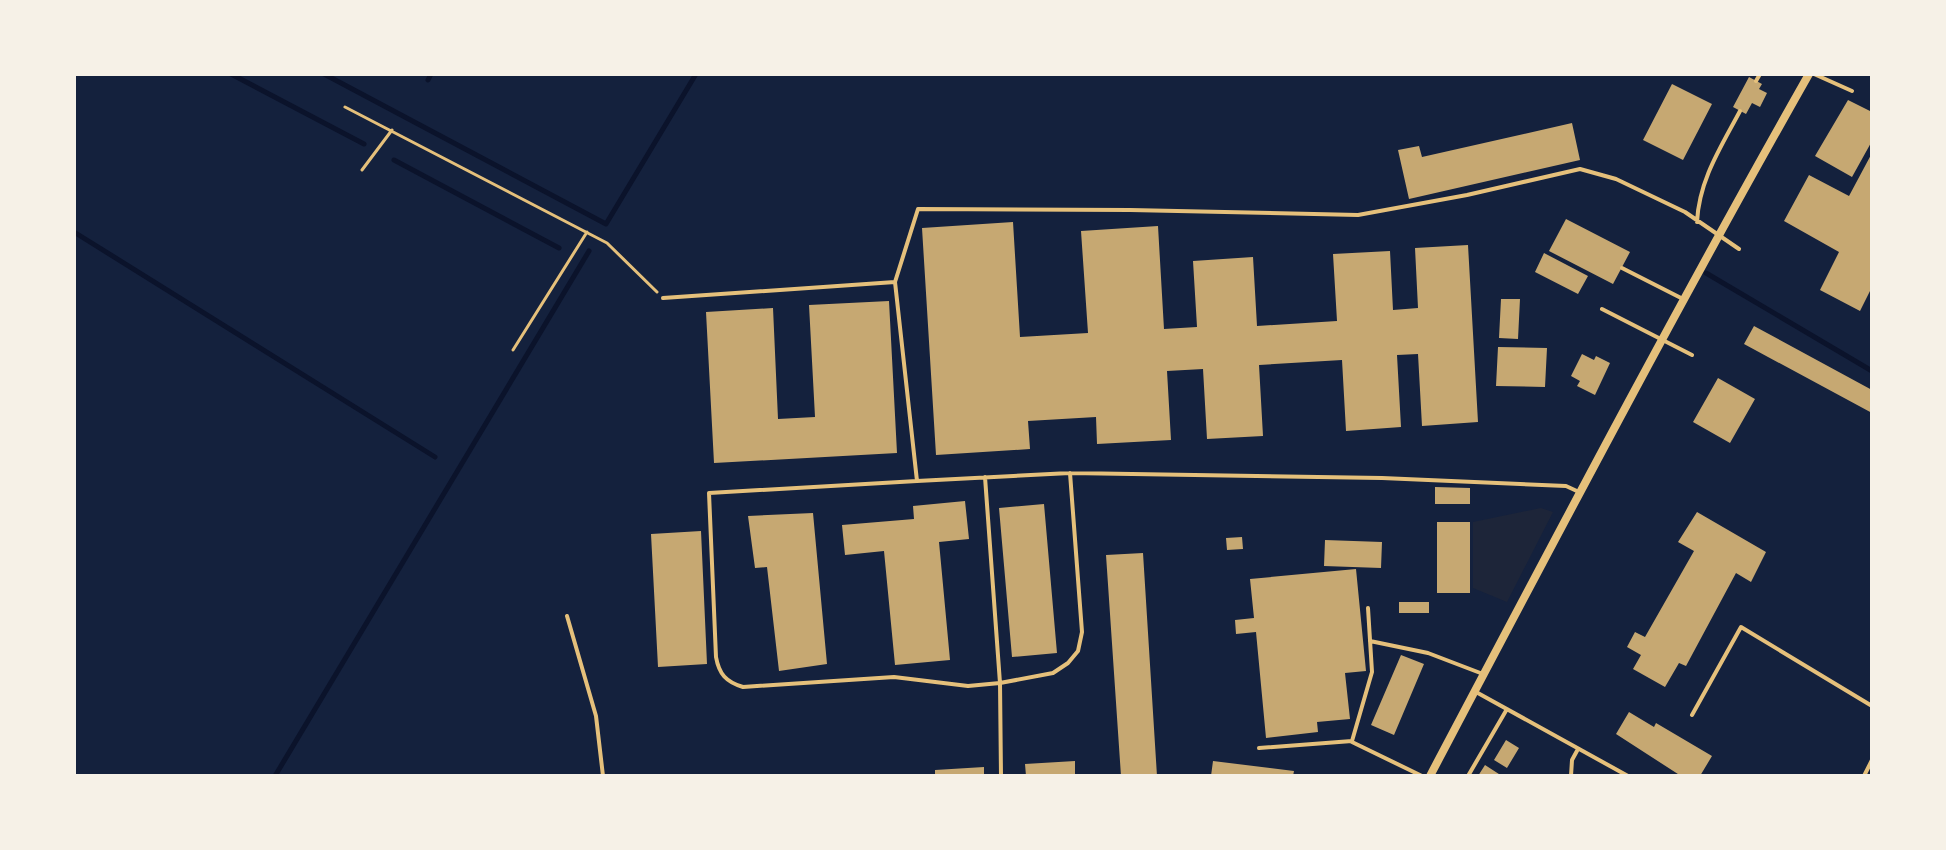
<svg xmlns="http://www.w3.org/2000/svg" width="1946" height="850" font-family="Roboto,sans-serif">
<rect width="100%" height="100%" fill="#14213d"/>
<path fill="#1d2539" d="M1541,508L1553,512L1507,602L1473,588V522Z"/>
<g fill="none" stroke-linecap="round" stroke-linejoin="round">
<path stroke="#0b132b" stroke-width="5" d="M231,74L364,144
M324,74L606,224L696,74
M428,80L431,74
M394,160L559,248
M74,232L435,457
M1706,273L1872,371
M275,776L589,251"/>
</g>
<path fill="#c6a872" d="M1749,77L1762,84L1759,89L1767,93L1760,107L1752,103L1746,114L1733,107Z
M1672,84L1712,104L1683,160L1643,140Z
M1848,100L1872,112V141L1852,177L1815,156Z
M1572,123L1580,160L1409,199L1398,150L1419,146L1422,157Z
M1872,153V287L1860,311L1820,290L1839,252L1784,221L1809,175L1849,196Z
M1566,219L1630,252L1613,284L1549,251Z
M1013,222L1020,337L1088,333L1081,231L1158,226L1164,329L1197,327L1193,261L1253,257L1257,326L1337,321L1333,254L1390,251L1393,310L1418,308L1415,248L1468,245L1478,422L1422,426L1418,354L1397,355L1401,427L1346,431L1342,360L1259,365L1263,436L1207,439L1203,369L1167,371L1171,440L1097,444L1096,417L1028,421L1030,449L936,455L922,228Z
M1544,253L1588,276L1578,294L1535,272Z
M1501,299H1520L1518,339L1499,338Z
M889,301L897,453L714,463L706,312L773,308L778,419L815,417L809,305Z
M1754,326L1872,390V413L1744,344Z
M1498,347L1547,348L1545,387L1496,386Z
M1582,354L1594,360L1596,356L1610,363L1595,395L1577,386L1580,381L1571,376Z
M1718,378L1755,399L1730,443L1693,422Z
M1435,487L1470,488V504H1435Z
M965,501L969,539L939,542L950,660L895,665L884,551L845,555L842,525L914,519L913,506Z
M1044,504L1057,653L1012,657L999,508Z
M1697,512L1766,552L1751,582L1736,573L1686,666L1679,663L1665,687L1633,669L1641,655L1627,647L1635,632L1645,637L1694,551L1678,542Z
M813,513L827,664L779,671L767,567L755,568L748,516Z
M1437,522H1470V593H1437Z
M701,531L707,664L658,667L651,534Z
M1242,537L1243,549L1227,550L1226,538Z
M1325,540L1382,542L1381,568L1324,566Z
M1143,553L1157,776H1121L1106,555Z
M1356,569L1366,671L1345,673L1350,719L1317,722L1318,732L1266,738L1256,632L1236,634L1235,620L1254,618L1250,579Z
M1399,602H1429V613H1399Z
M1401,655L1424,664L1394,735L1371,725Z
M1629,712L1654,727L1656,723L1712,756L1700,776H1681L1616,734Z
M1506,740L1519,748L1507,768L1494,760Z
M1075,761V776H1026L1025,764Z
M1213,761L1294,771L1293,776H1211Z
M1485,765L1502,776H1478Z
M984,767V776H935V770Z"/>
<g fill="none" stroke-linecap="round" stroke-linejoin="round">
<path stroke="#e5c07b" stroke-width="3" d="M345,107L607,243L657,292
M362,170L392,130
M513,350L587,232"/>
<path stroke="#e5c07b" stroke-width="4" d="M1814,74L1852,91
M1756,81L1760,74
M1697,222C1699,180 1721,147 1740,111
M1622,268L1683,299
M663,298L895,282
M1602,309L1692,355
M985,477L1000,683L1001,776
M917,481L709,493L716,657C719,674 726,682 743,687L894,677L968,686L1000,683L1053,673L1068,663L1078,651L1082,632L1070,473
M1579,492L1566,486L1382,478L1070,473L917,481L895,282L918,209L1130,210L1358,215L1467,195L1580,169L1616,179L1685,212L1739,249
M567,616L596,716L603,776
M1370,641L1428,653L1483,674
M1476,692L1628,776
M1692,715L1741,627L1872,706
M1352,742L1422,776
M1259,748L1352,741L1372,672L1368,608
M1468,776L1507,709
M1571,776L1572,760L1578,749
M1864,776L1872,760"/>
<path stroke="#e5c07b" stroke-width="8" d="M1430,776C1554,541 1678,305 1809,74"/>
</g>
<rect width="1946" height="850" fill="none" stroke="#f6f1e7" stroke-width="152"/>
</svg>
